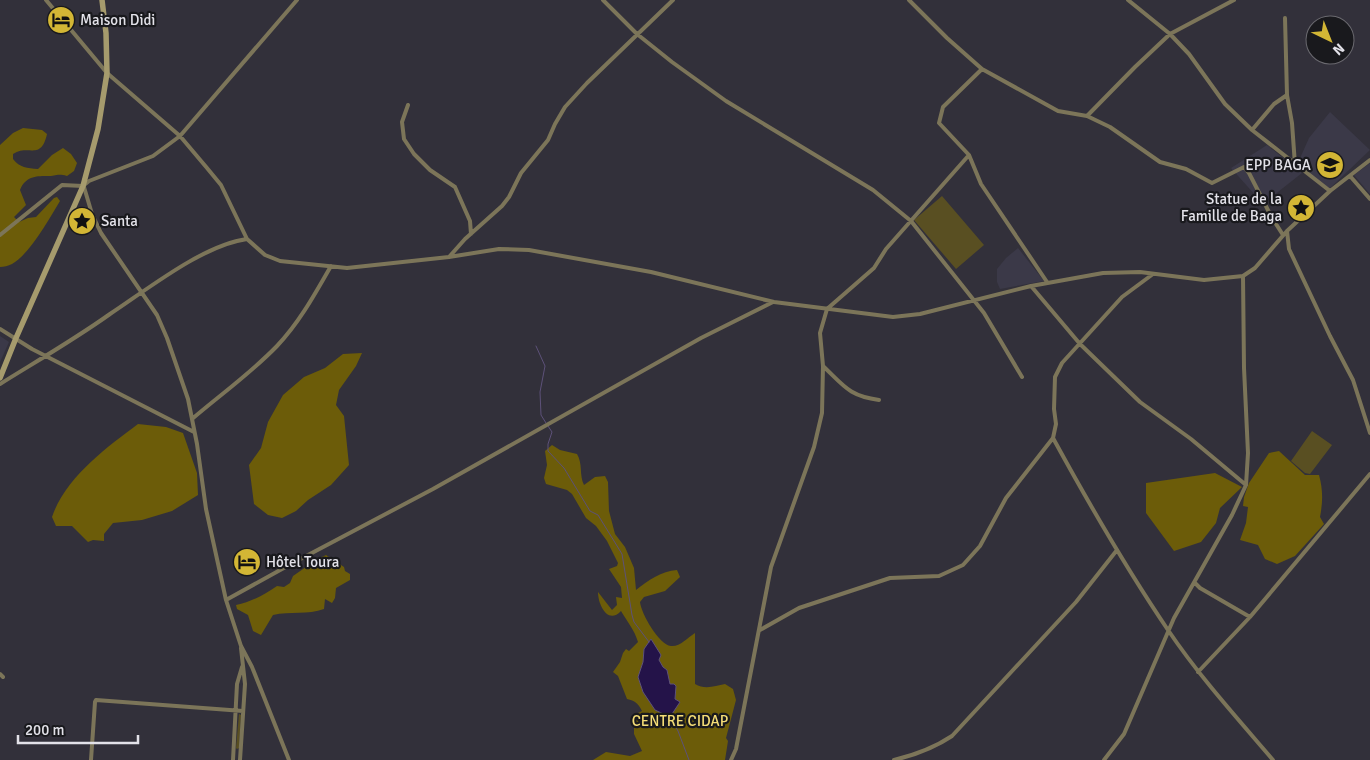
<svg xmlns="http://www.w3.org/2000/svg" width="1370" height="760" font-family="Signika,sans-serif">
<rect width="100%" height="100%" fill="#32303a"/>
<path fill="#3b3948" d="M1330,112L1370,150L1329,189L1297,165L1309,138Z
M1267,145L1302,173L1269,199L1256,196L1231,168Z
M1370,163V194L1354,175Z
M1018,248L1044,281L1000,289L997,282V269L1006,258Z
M0,336L9,342L0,362Z"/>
<path fill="#594f22" d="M942,196L984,245L956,269L914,220Z
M1312,431L1332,445L1310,474L1305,473L1291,461Z
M239,714L241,715L239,748L237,749L236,748Z"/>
<path fill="#6c5c09" d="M23,128L42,130L47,134C41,161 29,144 13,154V159C20,168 27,168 38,169L52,155L63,148L71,154L77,163L74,171L67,176C59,174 59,175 51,176C38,176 26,175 20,190L26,205L14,217L19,222L28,218L36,217L54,198L57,197L60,201C49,219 30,254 12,264C8,266 4,267 0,267V145L13,133Z
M362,353L356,366L339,390L336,405L344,416L349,465L331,485L308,500L296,511L282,518L268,515L254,504L249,465L261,448L268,422L283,395L304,377L325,368L343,354Z
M138,424L166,427L183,433L197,473L198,495L172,511L142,520L113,523L104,534V541L93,540L88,542L72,526H56L52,517C65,478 107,447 138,424Z
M552,445L560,450L577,454C583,464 579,475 584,485L595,477L605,476L608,482L609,511L615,534L625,547L634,568L636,590C649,580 661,571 677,570L680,577L665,591L644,597L640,602C641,613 659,645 671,646C680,647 687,638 695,633V684C705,690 715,686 725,684L733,689L736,700L726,738L728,741L725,760H593L606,752L630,756L642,751L634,734V715L642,711C638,703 635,701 627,699L618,676L613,672L620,662L623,653L626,649L629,651L638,642C634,629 628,623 621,611C608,625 598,605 598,592L612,610L617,605L616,597L622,598L621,587L609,569L617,566L618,563L607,541L596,526L586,518L572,494L567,490L546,484L544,478L547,465L545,451Z
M1279,451L1305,475H1319C1323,490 1323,501 1320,517L1324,524L1295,556L1277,564L1265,559L1258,545L1240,540L1246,523L1248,507L1243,506L1244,497L1249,483L1269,453Z
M1215,473L1242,487L1220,508L1216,523L1201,542L1174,551L1146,513V483Z
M326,555L344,567L345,571L350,574V580L336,588L335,598L332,603L325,599L324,609C308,615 290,611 273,615L261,635L253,631L248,615L237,609L236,605C251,602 264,595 277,586L284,587L290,583L293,576L316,560Z"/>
<path fill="#241349" stroke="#5d5179" d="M651,639L661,655L659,660L663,667L667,670L670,684H674L676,686L675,699L680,702L670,717L655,710L643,692L638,677L643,662L644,649Z"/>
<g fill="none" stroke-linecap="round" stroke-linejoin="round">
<path stroke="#5d5179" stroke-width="1" d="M536,346L545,366L540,392L541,415L546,423
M548,426L552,432L548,444V451L564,468L590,511L598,515L622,554L632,615L634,622L649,642
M670,717L678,731L689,760"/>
<path stroke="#7c7559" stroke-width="4" d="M46,0L107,73L180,136L207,168L221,185L247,239L265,255L280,261L347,268L449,257L499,249L529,250L651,272L774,302L893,317L920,314L1031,286L1103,273L1140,272L1204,280L1243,276L1255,268L1287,231L1330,191L1370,160
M603,0L637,34L672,62L726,101L873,190L911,221L984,313L1022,377
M909,0L947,38L982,69L1058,111L1087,116L1135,67L1170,34L1234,0
M1128,0L1170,34L1189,54L1225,104L1252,130L1330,191
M1285,18L1287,95L1292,123L1295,165
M982,69L943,107L939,123L969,155L981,184L1047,282
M408,105L402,122L404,139L414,154L430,170L455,187L470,221L471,234
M1087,116L1110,127L1160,162L1186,169L1212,183L1244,167L1249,173L1271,216L1283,235
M1252,130L1274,104L1287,95
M1350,176L1370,199
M84,187L92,214L101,233L157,315L167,338L188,399L197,444L206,509L226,600L241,646L252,667L289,760
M1287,231L1289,249L1330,336L1353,380L1370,433
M0,235L62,185L83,186L89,181L153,156L180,136L297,0
M449,257L465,239L502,206L509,197L521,173L548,140L555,124L565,107L587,83L673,0
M1031,286L1080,344L1140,402L1191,439L1246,485
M0,329L32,349L194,432
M823,366C844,386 849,396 879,400
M0,384C37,361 75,339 110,314C148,289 203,245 247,239
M192,419C220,395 251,373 277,346C299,323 315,294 331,266
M1053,438C1089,504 1126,568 1168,630C1199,676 1237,718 1273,760
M1195,583L1200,588L1250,617
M226,600L291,564L433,489L701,338L773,302
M760,630L799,608L890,578L939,576L963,565L980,546L1006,498L1053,438L1056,424L1054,409L1055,377L1062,363L1122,297L1153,274
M1198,672L1250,617L1370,474
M0,674L3,677
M91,760L95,702L96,700L243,711
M233,760L237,684L242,667
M240,760L245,684L241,648
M731,760L736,749L771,567L814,447L822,413L823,366L820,333L827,309L874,268L886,249L969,155
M894,760C915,755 934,748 952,736L1076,602L1117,550
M1104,760L1124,734L1174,618L1232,515L1246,485L1248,453L1244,368L1243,276"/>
<path stroke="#a69b6d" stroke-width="5.5" d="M0,378L16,338L83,186L98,129L107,73L106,33L102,0"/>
</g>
<defs>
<g id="hotel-disc" transform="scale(1.4375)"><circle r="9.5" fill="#d3b635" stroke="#19191d"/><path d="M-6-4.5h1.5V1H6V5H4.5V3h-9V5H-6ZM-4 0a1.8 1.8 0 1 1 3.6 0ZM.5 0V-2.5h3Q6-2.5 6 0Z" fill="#111"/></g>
<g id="school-disc" transform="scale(1.4375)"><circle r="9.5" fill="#d3b635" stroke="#19191d"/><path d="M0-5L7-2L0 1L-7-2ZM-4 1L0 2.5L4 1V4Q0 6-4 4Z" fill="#111"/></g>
<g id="sight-disc" transform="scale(1.4375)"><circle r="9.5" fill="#d3b635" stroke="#19191d"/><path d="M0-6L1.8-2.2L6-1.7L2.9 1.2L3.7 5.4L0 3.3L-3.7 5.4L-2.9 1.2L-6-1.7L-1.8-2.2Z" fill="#111"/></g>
</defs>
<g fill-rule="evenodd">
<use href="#hotel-disc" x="61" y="20"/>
<use href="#school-disc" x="1330" y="165"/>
<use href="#sight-disc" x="1301" y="208"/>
<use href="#sight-disc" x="82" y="221"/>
<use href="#hotel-disc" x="247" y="562"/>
</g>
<g text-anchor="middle" stroke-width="4.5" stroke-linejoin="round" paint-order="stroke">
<g font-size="15" fill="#e3e2e9" stroke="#19191d" text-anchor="start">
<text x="80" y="25">Maison Didi</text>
<text x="1311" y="170" text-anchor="end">EPP BAGA</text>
<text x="1282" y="204" text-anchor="end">Statue de la<tspan x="1282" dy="17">Famille de Baga</tspan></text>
<text x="101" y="226">Santa</text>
<text x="266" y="567">Hôtel Toura</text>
</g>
<g font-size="15" fill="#f5dd77" stroke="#19191d">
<text x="680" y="726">CENTRE CIDAP</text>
</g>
</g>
<g transform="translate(1330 40) rotate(137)"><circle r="24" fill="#19191d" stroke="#6a696f"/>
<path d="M0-4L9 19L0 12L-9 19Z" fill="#d3b635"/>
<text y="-8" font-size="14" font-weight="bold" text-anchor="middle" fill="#e3e2e9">N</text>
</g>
<path d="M18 735v8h120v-8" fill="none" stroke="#e3e2e9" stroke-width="2.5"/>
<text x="25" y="735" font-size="15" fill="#e3e2e9" stroke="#19191d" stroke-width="4" paint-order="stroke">200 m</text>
</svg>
